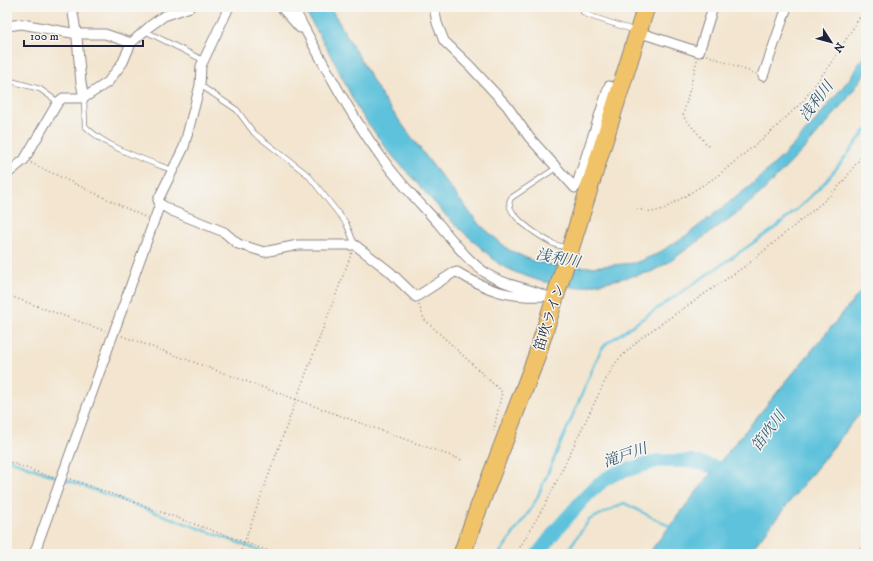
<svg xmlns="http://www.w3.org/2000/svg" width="873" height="561" font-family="'IM FELL DW Pica','Noto Serif JP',serif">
<rect width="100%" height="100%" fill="#f6f6f2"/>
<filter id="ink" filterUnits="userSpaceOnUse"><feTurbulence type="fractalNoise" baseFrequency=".025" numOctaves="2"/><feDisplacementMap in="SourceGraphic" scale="8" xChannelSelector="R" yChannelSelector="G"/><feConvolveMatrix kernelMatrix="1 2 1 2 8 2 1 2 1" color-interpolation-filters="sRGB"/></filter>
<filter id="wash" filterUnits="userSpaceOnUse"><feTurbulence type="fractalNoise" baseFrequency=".012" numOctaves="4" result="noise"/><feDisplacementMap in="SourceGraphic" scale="16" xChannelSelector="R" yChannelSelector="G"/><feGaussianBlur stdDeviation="0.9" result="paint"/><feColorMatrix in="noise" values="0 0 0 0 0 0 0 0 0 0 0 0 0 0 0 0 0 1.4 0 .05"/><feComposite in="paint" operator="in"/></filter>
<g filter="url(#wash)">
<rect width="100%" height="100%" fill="#f3e5cf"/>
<path fill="#5ec2dc" stroke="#40728c" d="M303,7H330L384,100L427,158L478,223L509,250L533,261L552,265L590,267L635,263L657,254L687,235L749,187L782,157L812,125L850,78L866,52V72L845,102L806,147L763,191L741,210L669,262L651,272L578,288L540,281L517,273L499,264L449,219L390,153L359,111L334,61Z
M866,285V406L748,554H648L723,458Z"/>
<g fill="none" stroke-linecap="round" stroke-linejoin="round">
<path stroke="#5ec2dc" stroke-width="2.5" d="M7,459L59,478
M64,479L269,554
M499,554L531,509L537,498L601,350L607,343L775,228C792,214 808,200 823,184C839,167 852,148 866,130
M565,554L589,520L624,503L673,528"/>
<path stroke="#5ec2dc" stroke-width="14" d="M538,554L557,529L588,494L605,479L617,473L657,461H691L734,472"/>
</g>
</g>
<g filter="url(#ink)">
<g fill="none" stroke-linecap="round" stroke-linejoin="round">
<g stroke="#8a8485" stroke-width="6">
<path id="lane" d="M587,7L583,12L590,16L636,31
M145,31L203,60
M7,80L40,89L58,102
M200,85L237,110L254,133L308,175L346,223L355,245
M84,98L85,126C105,147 145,160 172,170
M556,168L511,198C501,213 541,237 552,243C557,246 562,246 567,248"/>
</g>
<g stroke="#8a8485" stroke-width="11">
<path id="street" d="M72,7L77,38L81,83L84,98
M229,7L201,66L200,85L184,147L158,200L160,204L172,211L224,232L238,244L264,252L298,245H355L389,271L416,297L453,273L457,272C488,291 509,298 547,296
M281,7L300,28
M293,7C320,57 346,108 379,154C396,179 418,201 438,223C453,241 469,263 489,275C506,286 526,287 543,295
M434,7L437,23L444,41L470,66L507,106L529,137L575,188L577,184L609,86L620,90
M7,26L22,24L77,34H105L131,43
M638,32L699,52L713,7
M763,76L787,7
M7,174L24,160L58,102L63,98H84L108,82L123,62L131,43L150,26L164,16L190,7
M34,554L160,204"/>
</g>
<g stroke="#8a8485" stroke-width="19">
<path id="highway" d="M462,554L474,520L536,358L646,7"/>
</g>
<path stroke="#8a8485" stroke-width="1.5" stroke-dasharray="1 3" stroke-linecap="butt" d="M861,15L864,7
M707,55L756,74
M697,60L683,116L709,147
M31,163L147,218
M637,209L652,212L664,209L716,177L771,132L803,101L834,59L866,7
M7,295L105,331
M419,305L424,319L502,392L493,433
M122,336L462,460
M7,461L53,478
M70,479L277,554
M240,554L296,400L352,252
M516,554L547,501L606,379L617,361L642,337L748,264L823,202L843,182L866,150
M853,554L866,545"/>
<use href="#lane" stroke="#fff" stroke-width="4.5"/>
<use href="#street" stroke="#fff" stroke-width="9"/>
<use href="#highway" stroke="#f1c369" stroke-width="17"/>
</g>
</g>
<g text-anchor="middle" stroke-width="3" stroke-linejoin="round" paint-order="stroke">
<g font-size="14" fill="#22223b" stroke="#f6f6f2">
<text transform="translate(549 317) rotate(-72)" y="5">笛吹ライン</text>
</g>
<g font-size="15" font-style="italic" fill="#375a73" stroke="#f6f6f2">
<text transform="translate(816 101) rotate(-53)" y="5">浅利川</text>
<text transform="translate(558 258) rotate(11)" y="5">浅利川</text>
<text transform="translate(768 431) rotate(-53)" y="5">笛吹川</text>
<text transform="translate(625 455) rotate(-19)" y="5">滝戸川</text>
</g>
</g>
<rect width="873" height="561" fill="none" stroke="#f6f6f2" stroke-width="24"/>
<g transform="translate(831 42) rotate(126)" stroke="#f6f6f2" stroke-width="3" paint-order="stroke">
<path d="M0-3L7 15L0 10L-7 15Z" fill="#22223b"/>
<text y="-6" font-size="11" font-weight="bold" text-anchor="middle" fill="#22223b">N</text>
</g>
<path d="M24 40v6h119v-6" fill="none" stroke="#22223b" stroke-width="2"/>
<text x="30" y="40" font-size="12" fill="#22223b" stroke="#f6f6f2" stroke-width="3" paint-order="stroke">100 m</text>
</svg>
